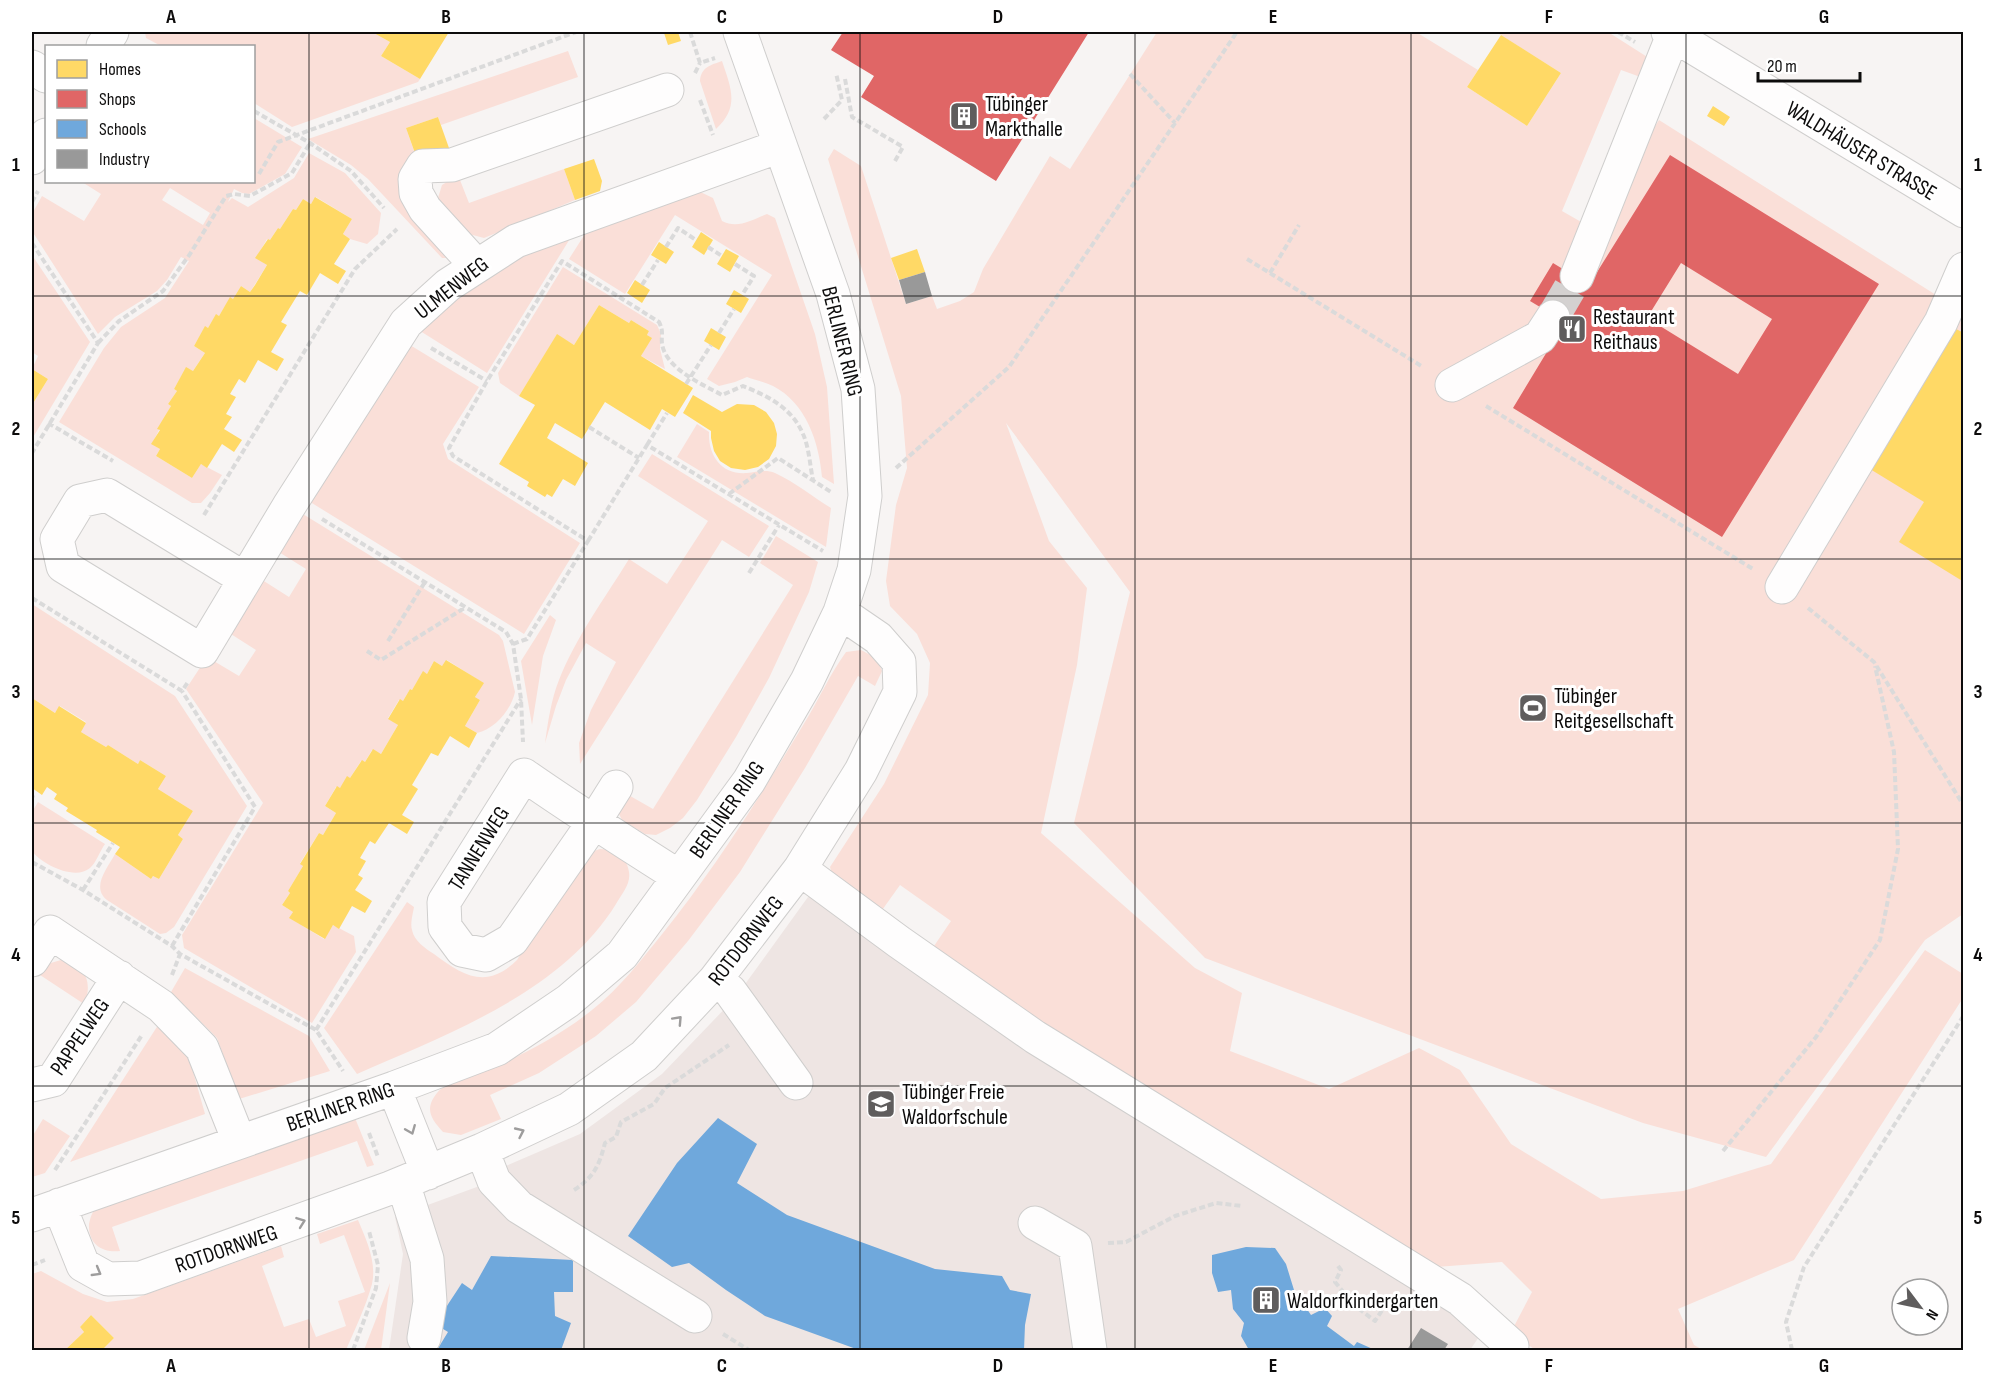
<svg xmlns="http://www.w3.org/2000/svg" width="1995" height="1382" font-family="'Sofia Sans Condensed',sans-serif">
<rect width="100%" height="100%" fill="#f7f4f3"/>
<path fill="#eee5e3" d="M821,892L1483,1331L1470,1350H389L403,1254L395,1217L504,1177L501,1168L580,1134L662,1074L735,998L808,897Z"/>
<path fill="#fadfd8" fill-rule="evenodd" d="M145,32H372L390,42L381,56L420,79L418,82L292,127L254,103V46H161L146,38Z
M1157,32H1416L1478,70L1467,87L1527,126L1561,73L1496,32H1608L1652,60L1646,79L1621,70L1562,211L1590,227L1659,120L1963,312V914L1925,940L1766,1157L1643,1123L1205,958L1074,823L1130,592L1006,423L1049,541L1087,588L1077,665L1041,833L1195,968L1242,993L1230,1051L1329,1089L1419,1048L1460,1070L1511,1144L1601,1199L1683,1191L1771,1164L1925,950L1963,974V998L1794,1260L1678,1309L1694,1345L1703,1350H1536L1510,1334L1532,1292L1502,1262L1436,1267L1037,1022L932,949L951,921L900,885L880,913L834,880L830,867L884,784L928,695L930,663L917,634L890,606L886,581L896,505L907,468L901,396L828,159L834,149L861,166L906,304L932,296L937,309L960,301L974,292L983,269L1050,156L1070,169Z
M568,51L578,77L441,125L438,117L406,128L450,255L447,258H442L368,179L351,165L308,139Z
M722,61C731,88 740,107 716,129L700,81C701,67 711,65 722,61Z
M254,118L302,147L285,174L249,194L242,193L234,189L228,202L232,198L248,207L294,178L309,153L345,173L381,213L378,234L367,244L350,239L343,234L352,219L316,197L311,204L303,199L296,210L293,209L280,229L278,228L270,240L267,239L256,258L267,265L250,292L241,286L233,299L230,298L219,316L216,315L208,328L205,327L194,346L205,353L193,371L186,368L174,389L177,391L168,404L171,406L152,444L160,449L156,456L192,478L201,464L222,475L210,493L201,503H192L59,422L104,348L121,327L165,298L189,261L181,257L167,280L157,291L115,317L98,334L32,231V214L42,196L84,221L101,194L82,182H254ZM170,188L210,213L203,225L162,200Z
M564,169L575,200L484,238L469,234L442,205L438,198L442,185L458,175L469,203Z
M694,189L713,198L722,221C738,229 751,220 767,214L775,218L815,334L827,387L834,484L822,477C819,442 806,403 773,386C765,382 755,380 747,377L735,382L719,386L707,379L772,275L675,215L625,294L569,259L590,226Z
M576,229L487,373L417,329L463,283Z
M32,255L90,342L32,439V405L48,379L32,369L38,356L32,352Z
M563,267L657,325L661,334L660,349L665,369L641,356L651,338L647,335L649,331L631,320L629,323L599,305L574,345L557,335L519,396L500,383L498,373Z
M405,342L479,387L443,444L448,459L580,543L524,634L307,500Z
M697,424L709,432C708,456 722,475 747,473C757,472 766,469 775,473C795,482 813,497 831,508L826,547L677,457Z
M652,454L769,526L749,557L722,540L580,764L579,743L591,710L616,662L586,643L566,680L556,706L545,743C548,722 551,700 559,680C576,637 605,598 629,559L667,584L708,521L638,476Z
M298,511L499,635L503,641L515,692C511,710 495,729 477,733L465,726L480,700L475,697L483,683L447,660L442,666L434,661L427,674L423,672L412,690L410,689L403,701L399,700L388,718L398,725L381,754L372,750L365,762L361,761L350,778L340,788L336,787L325,806L336,813L323,835L319,833L300,863L303,866L288,891L290,893L282,905L293,912L290,918L324,939L333,925L354,936L356,952L312,1023L184,948L182,935L263,803L186,689L207,657L239,676L256,650L223,629L256,576L289,597L306,569L274,549Z
M776,536L818,562L809,592L769,678L736,737L697,800L683,818L670,828L656,835L645,834L622,820L617,810L625,793L653,809L793,585L760,563Z
M32,604L175,696L247,806L174,927L166,933L160,934L107,900C91,887 107,869 115,854L151,879L153,876L159,879L183,839L178,835L193,811L158,789L166,776L140,760L138,764L108,745L106,747L81,732L86,722L60,706L55,713L32,698Z
M550,615L556,620L543,656L532,725L521,661Z
M861,650L876,658L882,671L875,686L858,676L805,768L740,872L688,941L636,1002L596,1036L539,1073L490,1095L501,1119L461,1135L443,1132C431,1119 424,1109 437,1093C447,1080 487,1071 503,1063C534,1049 566,1031 592,1010C620,988 641,960 663,933C716,867 761,795 805,722C819,699 830,674 846,652Z
M38,802L105,844C100,851 96,863 90,868C75,881 41,864 32,851V812Z
M600,849C614,850 627,856 629,872C631,884 622,893 616,904C562,992 448,1034 357,1074L324,1028L407,902L414,907C413,913 410,924 412,930C414,941 426,949 434,954C463,976 487,990 517,960L578,861L588,853Z
M61,960C84,963 94,982 84,1004L37,973L44,965Z
M185,968L309,1036L330,1071L239,1099L217,1038L171,992Z
M162,1019L187,1050L205,1114L70,1162Z
M355,1118L374,1165L367,1167L357,1141L112,1227L120,1251C102,1253 88,1244 89,1224C90,1220 91,1214 94,1211C98,1208 103,1206 107,1203Z
M43,1119L70,1136L45,1173L32,1177V1137Z
M358,1220C366,1239 377,1262 372,1284C366,1306 355,1329 346,1350H102L114,1338L91,1315L80,1327L84,1332L65,1350H32V1274L41,1271L83,1294L107,1302L133,1299L281,1246L284,1257L262,1266L284,1327L309,1319L316,1337L346,1326L338,1301L365,1292L344,1235L320,1244L317,1234Z
M390,1283L381,1350H364Z"/>
<path fill="#ffd966" d="M372,32H449L420,79L381,56L390,42Z
M668,32H678L681,41L668,45L664,33Z
M1501,35L1561,73L1527,126L1467,87Z
M1713,106L1730,117L1724,126L1707,116Z
M438,117L449,148L417,159L406,128Z
M594,159L602,181L600,191L575,200L564,169Z
M315,197L352,219L343,234L350,239L334,264L346,271L338,284L320,273L307,295L300,291L281,322L287,325L271,352L284,359L277,371L258,360L245,383L239,379L230,394L236,397L226,414L232,417L224,429L242,440L234,452L222,444L207,468L201,464L192,478L156,456L160,449L151,444L160,430L157,429L171,406L168,404L177,391L174,389L186,367L193,371L205,353L194,346L205,326L208,328L216,314L219,316L230,297L233,299L241,286L250,292L255,285L267,265L255,258L268,239L270,240L278,228L280,229L293,209L296,210L303,199L311,204Z
M701,232L713,240L704,255L692,247Z
M659,242L674,252L666,264L651,255Z
M726,249L739,256L730,272L717,264Z
M917,249L925,272L899,280L891,258Z
M635,280L650,290L642,303L627,293Z
M734,290L749,299L741,313L726,304Z
M599,305L629,323L631,320L649,331L647,335L652,338L641,356L693,388L675,417L662,409L650,430L605,402L582,439L555,423L547,438L588,463L575,486L563,479L552,497L547,494L545,497L527,486L529,482L499,464L535,405L519,396L557,334L574,345Z
M711,328L726,337L719,350L704,341Z
M1956,329L1964,333V582L1899,542L1924,502L1870,469Z
M32,369L48,379L32,405Z
M693,395L722,412L737,404L754,405L766,412L774,423L777,434L776,446L769,459L758,467L745,470L731,468L720,461L714,451L711,438V431L683,413Z
M446,660L484,683L475,697L480,700L465,726L477,733L469,748L450,736L438,756L431,753L412,785L418,789L402,815L414,822L407,834L389,823L375,844L370,841L360,858L366,861L358,875L363,878L355,890L372,901L365,913L352,906L339,929L333,925L325,939L289,918L293,912L282,905L290,893L288,891L303,866L300,864L319,833L323,835L336,813L325,806L337,786L340,788L347,776L350,778L362,760L365,762L373,749L381,754L398,725L388,719L400,699L403,701L410,689L412,690L423,671L427,674L434,661L442,666Z
M32,698L55,713L59,706L86,723L81,732L106,747L108,745L138,764L140,760L166,776L158,789L193,811L178,835L183,839L159,879L153,876L151,879L115,854L120,847L96,832L97,830L66,811L68,808L54,799L57,794L47,787L42,795L32,788Z
M91,1315L114,1338L102,1350H65L84,1332L80,1327Z"/>
<path fill="#e06666" fill-rule="evenodd" d="M843,32H1089L996,181L861,97L874,76L831,50Z
M1670,155L1879,284L1722,537L1513,408L1565,322L1530,301L1553,263L1589,285ZM1681,263L1772,319L1738,374L1647,318Z"/>
<path fill="#6fa8dc" d="M718,1118L757,1144L737,1183L787,1215L935,1269L1002,1276L1010,1290L1031,1294L1025,1325L1024,1350H859L765,1316L726,1290L689,1263L672,1267L628,1236L677,1163Z
M1246,1247L1275,1248L1286,1264L1294,1290L1311,1315L1325,1308L1332,1316L1327,1326L1354,1346L1357,1342L1375,1350H1249L1241,1336L1244,1323L1233,1309L1231,1290L1218,1292L1212,1273V1255Z
M491,1256L573,1260V1292H554L555,1316L571,1323L561,1350H437L448,1332L435,1324L462,1283L472,1290Z"/>
<path fill="#999" d="M925,272L932,296L906,304L899,280Z
M1421,1328L1448,1344L1444,1350H1407Z"/>
<g fill="none" stroke-linecap="round" stroke-linejoin="round">
<path stroke="#d4d1d0" stroke-width="33" stroke-dasharray="33 16" stroke-linecap="butt" d="M1553,317L1577,276"/>
<g stroke="#cfcecd" stroke-width="35">
<path id="minor" d="M1668,32L1964,211
M103,46L112,32
M32,67L46,76
M32,158L46,135
M476,265L425,209L416,193L415,179L423,166L452,165L667,90
M1577,276L1673,35
M1452,385L1540,337L1553,317
M245,579L107,495L80,501L57,539L63,566L202,651L289,506L406,323L448,285L516,241L780,146
M1782,587L1941,322L1964,269
M616,787L594,822L512,940L486,955L462,950L445,927L444,902L524,775C574,810 626,843 678,876
M800,869L899,942L1035,1037L1460,1299L1512,1346
M32,960L50,932L161,1006L202,1048L239,1141
M715,980L730,991L796,1083
M32,1085L53,1080L119,977
M394,1088L428,1173
M482,1150L494,1181L519,1207L695,1316
M403,1183L427,1259L430,1302L424,1338
M59,1205L83,1265L108,1279L141,1278L390,1188L482,1150L569,1109L644,1056L715,980L800,869L861,771L900,692L899,662L878,638L840,612
M32,1215L394,1088L497,1049L568,1001L622,955L749,781L807,681L840,612L854,570L865,496L858,389L833,294L740,32
M1035,1223L1075,1246L1090,1350"/>
</g>
<path stroke="#dadada" stroke-width="4" stroke-dasharray="6 3" stroke-linecap="butt" d="M690,32L700,63L715,58
M1618,32L1635,42
M695,73L700,63
M1130,74L1175,123
M845,79L852,117L903,147L895,161
M700,100L713,135
M254,111L310,143L351,171L384,208
M824,119L842,100L836,73
M259,174L278,142L576,32
M32,202L38,191
M32,243L98,343L32,453
M666,247L678,228L696,240
M708,247L722,256
M1247,259L1423,367
M735,264L754,276L742,295
M1270,273L1299,225
M642,285L658,260
M719,333L734,309
M98,343L119,321L163,291L190,254L226,196L234,194L250,196L292,173L310,143
M431,348L487,381
M686,384L711,345
M1486,406L1753,569
M48,423L113,461
M589,427L639,458
M647,445L667,413
M896,468L1009,367L1237,32
M729,494L778,458L831,492
M204,515L355,269L397,229
M322,519L506,632L513,644L521,699L523,742
M588,541L647,445L823,551
M749,573L779,525
M32,598L182,691L188,682
M1808,608L1874,662L1964,806
M388,641L425,582
M513,644L527,639L588,541L453,456L449,448L487,381L562,261L659,322C664,332 661,334 662,344C666,369 702,384 722,395L743,386C768,396 792,408 803,434C809,447 810,466 813,480
M367,651L381,660L466,607
M32,798L33,795
M32,862L83,890L172,946L180,954L316,1030L343,1071
M83,890L113,843
M172,946L255,807L182,691
M172,975L180,954
M316,1030L521,699
M369,1133L378,1157
M1723,1151L1816,1037L1880,940L1898,849L1894,752L1875,666
M55,1170L142,1035
M574,1190C594,1177 599,1166 605,1143L616,1137L621,1122L654,1104L665,1088L729,1045
M1108,1243L1126,1242L1175,1216L1216,1203L1242,1206
M32,1265L45,1260
M1338,1266L1341,1270L1335,1282L1354,1305L1375,1321L1391,1297
M723,1334L749,1350
M353,1350L376,1288L378,1265L369,1231
M1792,1350L1786,1322L1804,1267L1964,1015"/>
<use href="#minor" stroke="#fefdfd" stroke-width="33"/>
</g>
<defs><path id="oneway-chevron" d="M-2-3.5L2.5 0L-2 3.5" fill="none" stroke-width="1.6" stroke-linecap="round" stroke-linejoin="round" transform="scale(1.5)"/></defs>
<g stroke="#9e9d9d">
<use href="#oneway-chevron" transform="translate(678 1020) rotate(-47)"/>
<use href="#oneway-chevron" transform="translate(411 1130) rotate(68)"/>
<use href="#oneway-chevron" transform="translate(520 1132) rotate(-25)"/>
<use href="#oneway-chevron" transform="translate(301 1222) rotate(-20)"/>
<use href="#oneway-chevron" transform="translate(97 1272) rotate(30)"/>
</g>
<path fill="none" stroke="#0d0c0c" stroke-width="1.5" stroke-opacity="0.55" d="M309,32V1350M584,32V1350M860,32V1350M1135,32V1350M1411,32V1350M1686,32V1350M32,296H1964M32,559H1964M32,823H1964M32,1086H1964"/>
<defs>
<g id="building-square" transform="scale(1.5)"><rect x="-9" y="-9" width="18" height="18" rx="4" fill="#5f5d5d" stroke="#fff"/><path d="M-4-6H4V6H1V3H-1V6H-4ZM-2.5-4.3h1.7v1.8h-1.7ZM.8-4.3h1.7v1.8H.8ZM-2.5-1h1.7V.8h-1.7ZM.8-1h1.7V.8H.8Z" fill="#fff"/></g>
<g id="restaurant-square" transform="scale(1.5)"><rect x="-9" y="-9" width="18" height="18" rx="4" fill="#5f5d5d" stroke="#fff"/><path d="M-5-6h1v4h1v-4h1v4h1v-4h1v5L-1.5 .5V6h-2V.5L-5-1ZM5-6V6H3V1.5H1.5Q1.5-4 5-6Z" fill="#fff"/></g>
<g id="stadium-square" transform="scale(1.5)"><rect x="-9" y="-9" width="18" height="18" rx="4" fill="#5f5d5d" stroke="#fff"/><path d="M0-5a6.5 5 0 1 0 0 10a6.5 5 0 1 0 0-10ZM-3.5-1.8h7v3.6h-7Z" fill="#fff"/></g>
<g id="school-square" transform="scale(1.5)"><rect x="-9" y="-9" width="18" height="18" rx="4" fill="#5f5d5d" stroke="#fff"/><path d="M0-5L7-2L0 1L-7-2ZM-4 1L0 2.5L4 1V4Q0 6-4 4Z" fill="#fff"/></g>
</defs>
<g fill-rule="evenodd">
<use href="#building-square" x="964" y="116"/>
<use href="#restaurant-square" x="1572" y="329"/>
<use href="#stadium-square" x="1533" y="708"/>
<use href="#school-square" x="881" y="1104"/>
<use href="#building-square" x="1266" y="1300"/>
</g>
<g text-anchor="middle" stroke-width="6" stroke-linejoin="round" paint-order="stroke">
<g font-size="22" fill="#0d0c0c" stroke="#fff" text-anchor="start">
<text x="985" y="111">Tübinger<tspan x="985" dy="25">Markthalle</tspan></text>
<text x="1593" y="324">Restaurant<tspan x="1593" dy="25">Reithaus</tspan></text>
<text x="1554" y="703">Tübinger<tspan x="1554" dy="25">Reitgesellschaft</tspan></text>
<text x="902" y="1099">Tübinger Freie<tspan x="902" dy="25">Waldorfschule</tspan></text>
<text x="1287" y="1308">Waldorfkindergarten</text>
</g>
<g font-size="22" fill="#0d0c0c" stroke="#fff">
<text transform="translate(1862 150) rotate(31)" y="8">WALDHÄUSER STRASSE</text>
<text transform="translate(451 287) rotate(-38)" y="8">ULMENWEG</text>
<text transform="translate(843 341) rotate(76)" y="8">BERLINER RING</text>
<text transform="translate(726 809) rotate(-55)" y="8">BERLINER RING</text>
<text transform="translate(478 848) rotate(-58)" y="8">TANNENWEG</text>
<text transform="translate(745 940) rotate(-52)" y="8">ROTDORNWEG</text>
<text transform="translate(79 1036) rotate(-56)" y="8">PAPPELWEG</text>
<text transform="translate(340 1106) rotate(-19)" y="8">BERLINER RING</text>
<text transform="translate(226 1248) rotate(-19)" y="8">ROTDORNWEG</text>
</g>
</g>
<rect width="1995" height="1382" fill="none" stroke="#ffffff" stroke-width="66"/>
<rect x="45" y="45" width="210" height="138" fill="#ffffff" stroke="#9e9e9e" stroke-width="1.5"/>
<rect x="57" y="60" width="30" height="18" fill="#ffd966" stroke="#9e9e9e" stroke-width="1.5"/>
<text x="99" y="75" font-size="18" fill="#0d0c0c">Homes</text>
<rect x="57" y="90" width="30" height="18" fill="#e06666" stroke="#9e9e9e" stroke-width="1.5"/>
<text x="99" y="105" font-size="18" fill="#0d0c0c">Shops</text>
<rect x="57" y="120" width="30" height="18" fill="#6fa8dc" stroke="#9e9e9e" stroke-width="1.5"/>
<text x="99" y="135" font-size="18" fill="#0d0c0c">Schools</text>
<rect x="57" y="150" width="30" height="18" fill="#999999" stroke="#9e9e9e" stroke-width="1.5"/>
<text x="99" y="165" font-size="18" fill="#0d0c0c">Industry</text>
<g transform="translate(1920 1307) rotate(122)"><circle r="28" fill="#ffffff" stroke="#9e9e9e" stroke-width="1.5"/>
<path d="M0-4.5L10 22L0 15L-10 22Z" fill="#5f5d5d"/>
<text y="-9" font-size="16" font-weight="bold" text-anchor="middle" fill="#0d0c0c">N</text>
</g>
<path d="M1758 72v9h102v-9" fill="none" stroke="#0d0c0c" stroke-width="3"/>
<text x="1767" y="72" font-size="18" fill="#0d0c0c" stroke="#ffffff" stroke-width="4.5" paint-order="stroke">20 m</text>
<rect x="33" y="33" width="1929" height="1316" fill="none" stroke="#0d0c0c" stroke-width="2"/>
<g font-size="20" text-anchor="middle" font-weight="bold" fill="#0d0c0c">
<text x="171" y="23">A</text>
<text x="446" y="23">B</text>
<text x="722" y="23">C</text>
<text x="998" y="23">D</text>
<text x="1273" y="23">E</text>
<text x="1549" y="23">F</text>
<text x="1824" y="23">G</text>
<text x="16" y="171">1</text>
<text x="1978" y="171">1</text>
<text x="16" y="435">2</text>
<text x="1978" y="435">2</text>
<text x="16" y="698">3</text>
<text x="1978" y="698">3</text>
<text x="16" y="961">4</text>
<text x="1978" y="961">4</text>
<text x="16" y="1224">5</text>
<text x="1978" y="1224">5</text>
<text x="171" y="1372">A</text>
<text x="446" y="1372">B</text>
<text x="722" y="1372">C</text>
<text x="998" y="1372">D</text>
<text x="1273" y="1372">E</text>
<text x="1549" y="1372">F</text>
<text x="1824" y="1372">G</text>
</g>
</svg>
